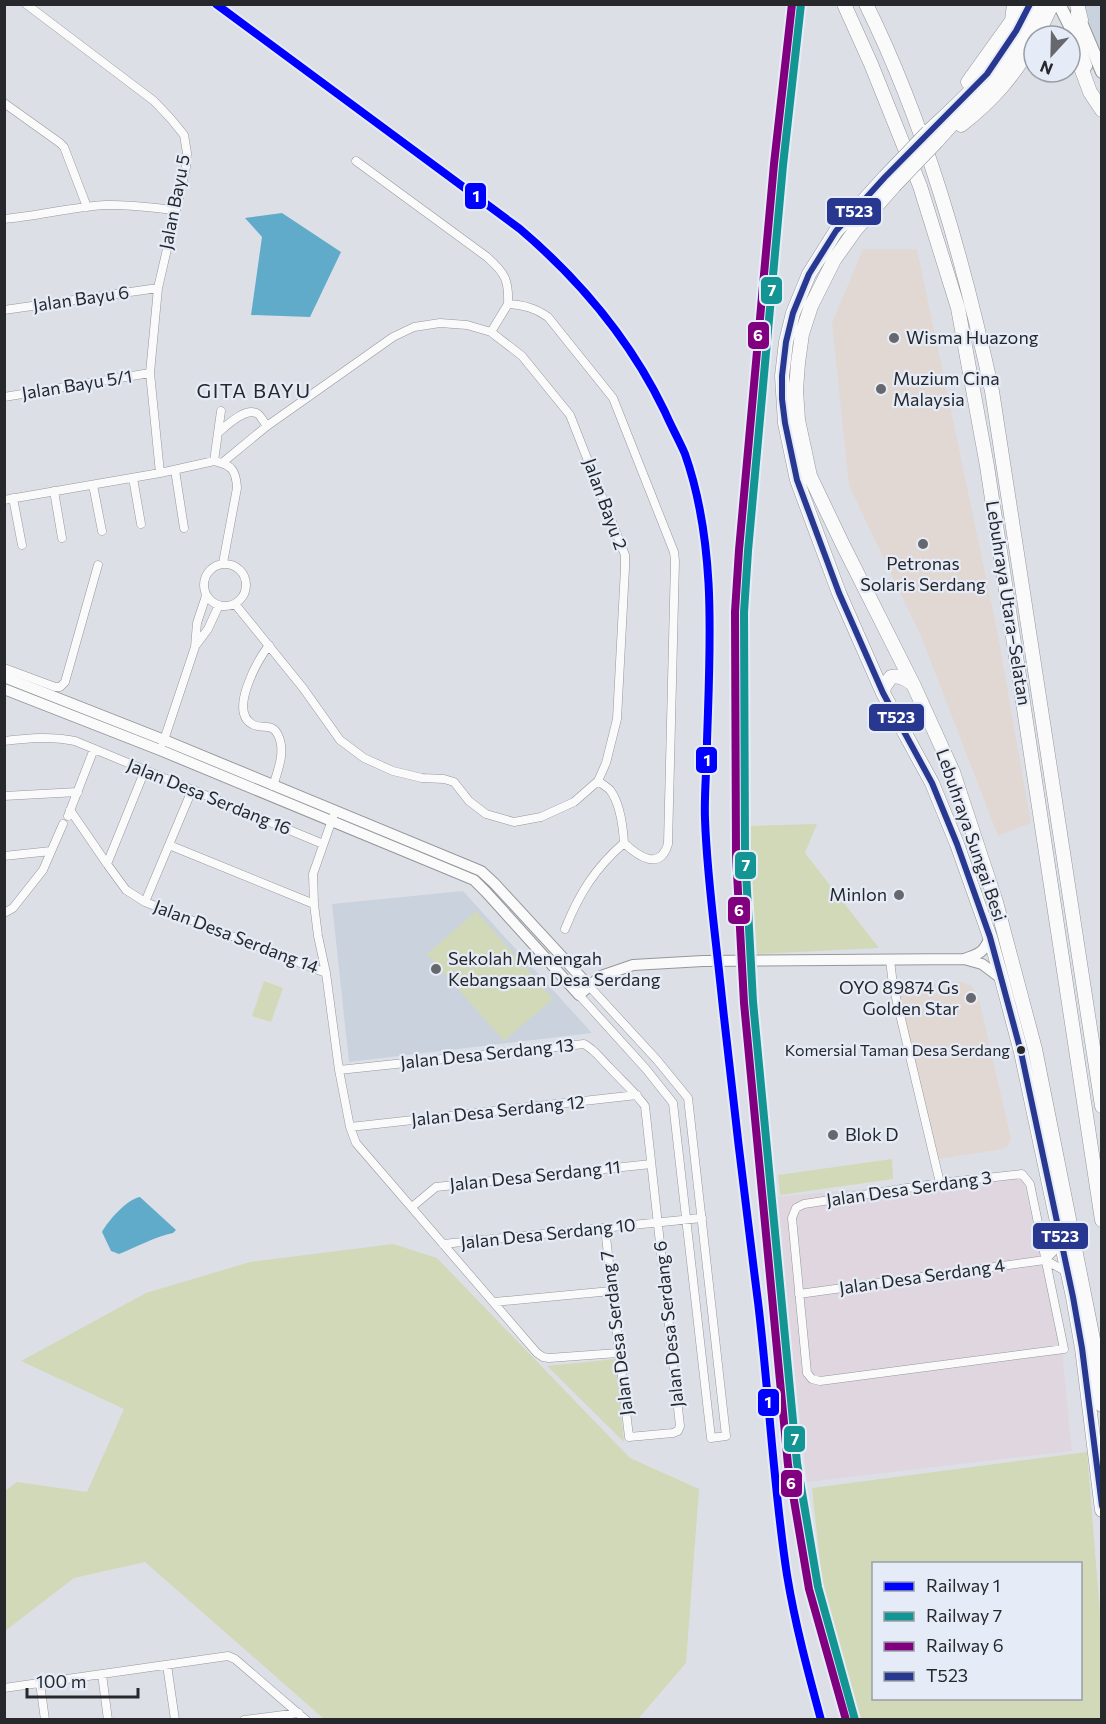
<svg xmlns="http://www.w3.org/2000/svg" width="1106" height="1724" font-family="Commissioner,sans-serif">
<rect width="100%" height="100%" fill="#dce0e6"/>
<path fill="#e1d7d3" d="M863,249H917L997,630L1031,823L998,836L921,636L849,486L832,323Z
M962,982L971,985L978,995L1011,1139L1008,1146L1003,1149L938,1159L897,987Z"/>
<path fill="#e0d6df" d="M1022,1174L1062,1351L1072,1451L807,1482L775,1197Z"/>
<path fill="#cad2dd" d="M1082,5H1101V59L1086,13Z
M463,891L592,1033L349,1062L332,904Z"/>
<path fill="#d1d9b8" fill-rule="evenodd" d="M817,824L805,853L879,948L757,954L748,826Z
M476,911L553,999L504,1041L427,954Z
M264,981L283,988L271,1022L252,1016Z
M892,1159L893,1179L780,1195L778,1175Z
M393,1244L437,1258L630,1458L699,1489L686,1663L638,1719H324L145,1562L74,1578L5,1631V1491L17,1482L87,1492L124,1409L21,1361L146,1293L250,1262Z
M615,1359L624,1442L547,1366Z
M1087,1452L1101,1626V1719H861L824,1601L812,1488ZM874,1564H1080V1698H874Z"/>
<path fill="#61abca" d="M282,213L341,252L310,317L251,315L262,237L245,218Z
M140,1197L176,1230L173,1233C154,1237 137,1247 119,1254L111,1251L102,1232C108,1221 127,1199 140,1197Z"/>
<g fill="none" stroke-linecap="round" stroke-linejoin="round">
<g stroke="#94979b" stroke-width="9">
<path id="street" d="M26,4L154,101L171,119L184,135L187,153L186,167L158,288L150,373L160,473
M4,103L60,143L64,147L87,207
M356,161L487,257C505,273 509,280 508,304
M4,219C38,216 72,207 106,205C129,204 153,208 176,210
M4,310L158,288
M491,332L508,304C524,305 535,308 548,317L613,398L674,552L675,561L668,844C660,871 639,857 624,843
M4,397L150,373
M218,433C226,426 246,406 258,414C261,416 264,423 267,426
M214,461L221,411
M222,463L267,426L393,337L414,327L440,323L467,325L491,332L522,356L570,415L625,555V568L617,719L606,763L598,781L574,802L541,817L514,822L486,814L469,801L454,782L444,779L422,778L393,771L364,758L340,740L303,688L235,604
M175,470L184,528
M133,478L141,524
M93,485L102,531
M54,491L62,538
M13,498L22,545
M4,500L160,473L214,461C232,465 236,470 237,488L223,563
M204 585a21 21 0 1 1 42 0a21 21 0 1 1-42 0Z
M196,645L208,629L219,605
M269,645C258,660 227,713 254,725C263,729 273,723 278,735C286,751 278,770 273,786
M4,668L55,687H60L65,682L98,565
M4,741C29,738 51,736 75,741L323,844
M163,743L195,647L197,623L206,596
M4,796L78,792
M70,810L107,864L126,890L145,902L326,973
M68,816L94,749
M333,817L313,874L314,904L318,936L326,973L339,1070L350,1127L356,1143L537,1353L543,1357L549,1358L618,1353
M169,845L314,904
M4,856L51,851
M107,864L145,770
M145,902L192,790
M4,913L13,908L43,870L63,824
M565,929C579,894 595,868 624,843C623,827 620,803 610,790C607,787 602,784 598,781
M890,960L893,985L940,1183
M579,995L646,1069L673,1103L711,1438L726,1436L688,1098L657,1060L589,986
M339,1070L584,1044C595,1050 600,1058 609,1067C621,1080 634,1091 645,1106L680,1426L678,1431L673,1433L629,1437L605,1228
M350,1127L637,1095
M1022,1174L1030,1184L1064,1349L820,1381L812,1379L807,1373L792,1218L796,1208L804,1204L940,1183Z
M412,1207L436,1187L651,1164
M443,1244L702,1218
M1045,1260L1053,1252L1059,1239
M1045,1260L1067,1272
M799,1294L1045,1260
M494,1302L611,1291
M167,1665L175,1720
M102,1674L108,1720
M40,1683L45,1720
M4,1688L228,1656L235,1659L306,1720
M244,1720L299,1713"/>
</g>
<g stroke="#94979b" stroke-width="12">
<path id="secondary" d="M4,677L164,740L481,871L494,883L589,986
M4,689L160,750L474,880L486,892L579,995L601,976L633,965L703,961L964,959L982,964L1002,979
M964,959C980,954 984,952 990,937"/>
</g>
<g stroke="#94979b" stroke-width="14">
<path id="primary" d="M1059,4L1073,32L1086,66
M1077,13L1102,72"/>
</g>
<g stroke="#94979b" stroke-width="15">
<path id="highway" d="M844,4L871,64L920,186L958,308L987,466L1102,1220
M866,4C926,126 963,259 992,391L1102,1106
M1077,4L1081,20
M1012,21L1014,4
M1037,36L1052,4
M1070,50L1079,62L1090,92L1102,110
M968,82L1011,22
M961,125C993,100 1014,76 1034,40
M928,132C948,113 970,94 988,72C1004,51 1018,28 1030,4
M937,141C976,97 1017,58 1042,4
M885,177L836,231L809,274L793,313L786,342L782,376L785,423L797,480L839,593L883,693L932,783L957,844L990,937L1002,980L1021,1052L1073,1297L1082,1348L1102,1510
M894,186L856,229L834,260L811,306L802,334L798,363L796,390L798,420L810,476L842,543L913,684L953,772L996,902L1035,1049L1095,1349L1102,1405
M883,693L884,687L891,677C900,675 906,679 913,684"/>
</g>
<use href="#street" stroke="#fafafb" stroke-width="8"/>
<use href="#secondary" stroke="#fafafb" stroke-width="10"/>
<use href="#primary" stroke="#fafafb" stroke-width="12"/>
<use href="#highway" stroke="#fafafb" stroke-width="14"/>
<g stroke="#94979b" stroke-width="15" stroke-linecap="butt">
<path id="highway-bridge" d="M885,177L928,132
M894,186L937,141"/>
</g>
<use href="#highway-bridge" stroke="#fafafb" stroke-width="14"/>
<g stroke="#e6ecf7" stroke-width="10">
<path id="bus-1" d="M1030,4L1016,31L987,74L885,177L836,231L809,274L793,313L786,342L782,376V399L785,423L797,480L839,593L883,693L932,783L957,844L990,937L1021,1052L1073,1297L1082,1348L1102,1506"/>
</g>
<use href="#bus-1" stroke="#283890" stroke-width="6"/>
<g stroke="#e6ecf7" stroke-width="12">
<path id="rail-1" d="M216,4L520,229C581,281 630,339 665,412C671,426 679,440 685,454C717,545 710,646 707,741C707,767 704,794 705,819C707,879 716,939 722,999C733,1100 745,1201 758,1302C769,1393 773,1484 787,1575C795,1624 808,1672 821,1720"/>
</g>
<g stroke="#e6ecf7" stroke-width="12">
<path id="rail-2" d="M801,4L783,165L748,551L744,612L745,854L753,1002L797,1463L818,1587L855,1720"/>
</g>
<g stroke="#e6ecf7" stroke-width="12">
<path id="rail-3" d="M792,4L774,164L739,550L735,612L736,854L744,1003L788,1465L809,1589L846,1720"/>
</g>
<use href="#rail-1" stroke="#00f" stroke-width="8"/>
<use href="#rail-2" stroke="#139593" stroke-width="8"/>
<use href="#rail-3" stroke="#800080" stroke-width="8"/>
</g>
<g fill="#66686d" stroke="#e6ecf7" stroke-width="2">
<circle cx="894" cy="338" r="6"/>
<circle cx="881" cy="389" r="6"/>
<circle cx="923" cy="544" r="6"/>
<circle cx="899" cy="895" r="6"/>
<circle cx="436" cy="969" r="6"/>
<circle cx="971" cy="998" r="6"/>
<circle cx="833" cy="1135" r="6"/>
</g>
<circle fill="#26282c" stroke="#e6ecf7" stroke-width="2" cx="1021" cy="1050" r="5"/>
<g text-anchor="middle" stroke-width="4.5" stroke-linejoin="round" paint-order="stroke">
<g font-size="16" fill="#26282c" stroke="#e6ecf7" text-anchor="end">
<text x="1010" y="1056">Komersial Taman Desa Serdang</text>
</g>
<g font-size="18" fill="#26282c" stroke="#e6ecf7">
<text transform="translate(175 202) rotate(-79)" y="6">Jalan Bayu 5</text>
<text transform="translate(81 299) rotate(-8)" y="6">Jalan Bayu 6</text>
<text transform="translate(77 385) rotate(-9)" y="6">Jalan Bayu 5/1</text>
<text transform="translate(605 504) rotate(70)" y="6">Jalan Bayu 2</text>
<text transform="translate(1008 603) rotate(81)" y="6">Lebuhraya Utara–Selatan</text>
<text transform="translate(209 797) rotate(22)" y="6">Jalan Desa Serdang 16</text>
<text transform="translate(971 835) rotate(71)" y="6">Lebuhraya Sungai Besi</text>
<text transform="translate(236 937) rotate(21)" y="6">Jalan Desa Serdang 14</text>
<text transform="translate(487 1054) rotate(-6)" y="6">Jalan Desa Serdang 13</text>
<text transform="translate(498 1111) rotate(-6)" y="6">Jalan Desa Serdang 12</text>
<text transform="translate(535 1176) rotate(-6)" y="6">Jalan Desa Serdang 11</text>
<text transform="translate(909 1189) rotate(-8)" y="6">Jalan Desa Serdang 3</text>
<text transform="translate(548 1234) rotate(-6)" y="6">Jalan Desa Serdang 10</text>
<text transform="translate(922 1277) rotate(-8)" y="6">Jalan Desa Serdang 4</text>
<text transform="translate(669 1324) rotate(-96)" y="6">Jalan Desa Serdang 6</text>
<text transform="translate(617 1333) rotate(-97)" y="6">Jalan Desa Serdang 7</text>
</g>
<g font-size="18" fill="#26282c" stroke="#e6ecf7" text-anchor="start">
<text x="906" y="344">Wisma Huazong</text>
<text x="893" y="385">Muzium Cina<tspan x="893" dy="21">Malaysia</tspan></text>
<text x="923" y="570" text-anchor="middle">Petronas<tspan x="923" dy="21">Solaris Serdang</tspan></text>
<text x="887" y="901" text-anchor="end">Minlon</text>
<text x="448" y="965">Sekolah Menengah<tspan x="448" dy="21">Kebangsaan Desa Serdang</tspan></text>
<text x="959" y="994" text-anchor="end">OYO 89874 Gs<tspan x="959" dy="21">Golden Star</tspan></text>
<text x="845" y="1141">Blok D</text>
</g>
<g font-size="20" letter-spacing="1.5" fill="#26282c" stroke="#e6ecf7">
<text x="254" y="398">GITA BAYU</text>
</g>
</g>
<g stroke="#e6ecf7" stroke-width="2">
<rect x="464" y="182" width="23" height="28" rx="6" fill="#00f"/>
<rect x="826" y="197" width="56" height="29" rx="6" fill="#283890"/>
<rect x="760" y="276" width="23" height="29" rx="6" fill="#139593"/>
<rect x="747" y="321" width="23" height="29" rx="6" fill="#800080"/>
<rect x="868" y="703" width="57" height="29" rx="6" fill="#283890"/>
<rect x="695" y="746" width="23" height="28" rx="6" fill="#00f"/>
<rect x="734" y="851" width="23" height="29" rx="6" fill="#139593"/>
<rect x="727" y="896" width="24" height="29" rx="6" fill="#800080"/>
<rect x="1032" y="1222" width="57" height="28" rx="6" fill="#283890"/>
<rect x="757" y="1388" width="23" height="29" rx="6" fill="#00f"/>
<rect x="783" y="1425" width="23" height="28" rx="6" fill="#139593"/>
<rect x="780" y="1469" width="23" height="29" rx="6" fill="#800080"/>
</g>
<g font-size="16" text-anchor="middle" font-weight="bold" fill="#fff">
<text x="476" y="202">1</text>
<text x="854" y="217">T523</text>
<text x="772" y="296">7</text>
<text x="758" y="341">6</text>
<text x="896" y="723">T523</text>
<text x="707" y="766">1</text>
<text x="746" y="871">7</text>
<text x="739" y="916">6</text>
<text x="1060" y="1242">T523</text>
<text x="768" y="1408">1</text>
<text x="795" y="1445">7</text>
<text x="791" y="1489">6</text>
</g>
<rect width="1106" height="1724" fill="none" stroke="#26282c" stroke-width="12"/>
<rect x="872" y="1562" width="210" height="138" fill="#e6ecf7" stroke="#999ea6" stroke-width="1.5"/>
<rect x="884" y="1582" width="30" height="9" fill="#0000ff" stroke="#999ea6" stroke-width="1.5"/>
<text x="926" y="1592" font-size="18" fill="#26282c">Railway 1</text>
<rect x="884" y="1612" width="30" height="9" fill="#139593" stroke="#999ea6" stroke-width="1.5"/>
<text x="926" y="1622" font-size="18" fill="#26282c">Railway 7</text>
<rect x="884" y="1642" width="30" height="9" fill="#800080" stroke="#999ea6" stroke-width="1.5"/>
<text x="926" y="1652" font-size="18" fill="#26282c">Railway 6</text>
<rect x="884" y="1672" width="30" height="9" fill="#283890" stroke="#999ea6" stroke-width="1.5"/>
<text x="926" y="1682" font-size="18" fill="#26282c">T523</text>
<g transform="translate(1052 54) rotate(202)"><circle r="28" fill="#e6ecf7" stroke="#999ea6" stroke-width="1.5"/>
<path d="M0-4.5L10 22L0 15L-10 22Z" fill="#66686d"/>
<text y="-9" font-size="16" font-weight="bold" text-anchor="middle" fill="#26282c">N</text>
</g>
<path d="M27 1688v9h111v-9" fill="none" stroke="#26282c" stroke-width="3"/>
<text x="36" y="1688" font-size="18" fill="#26282c" stroke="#e6ecf7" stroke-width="4.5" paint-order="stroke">100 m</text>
</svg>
